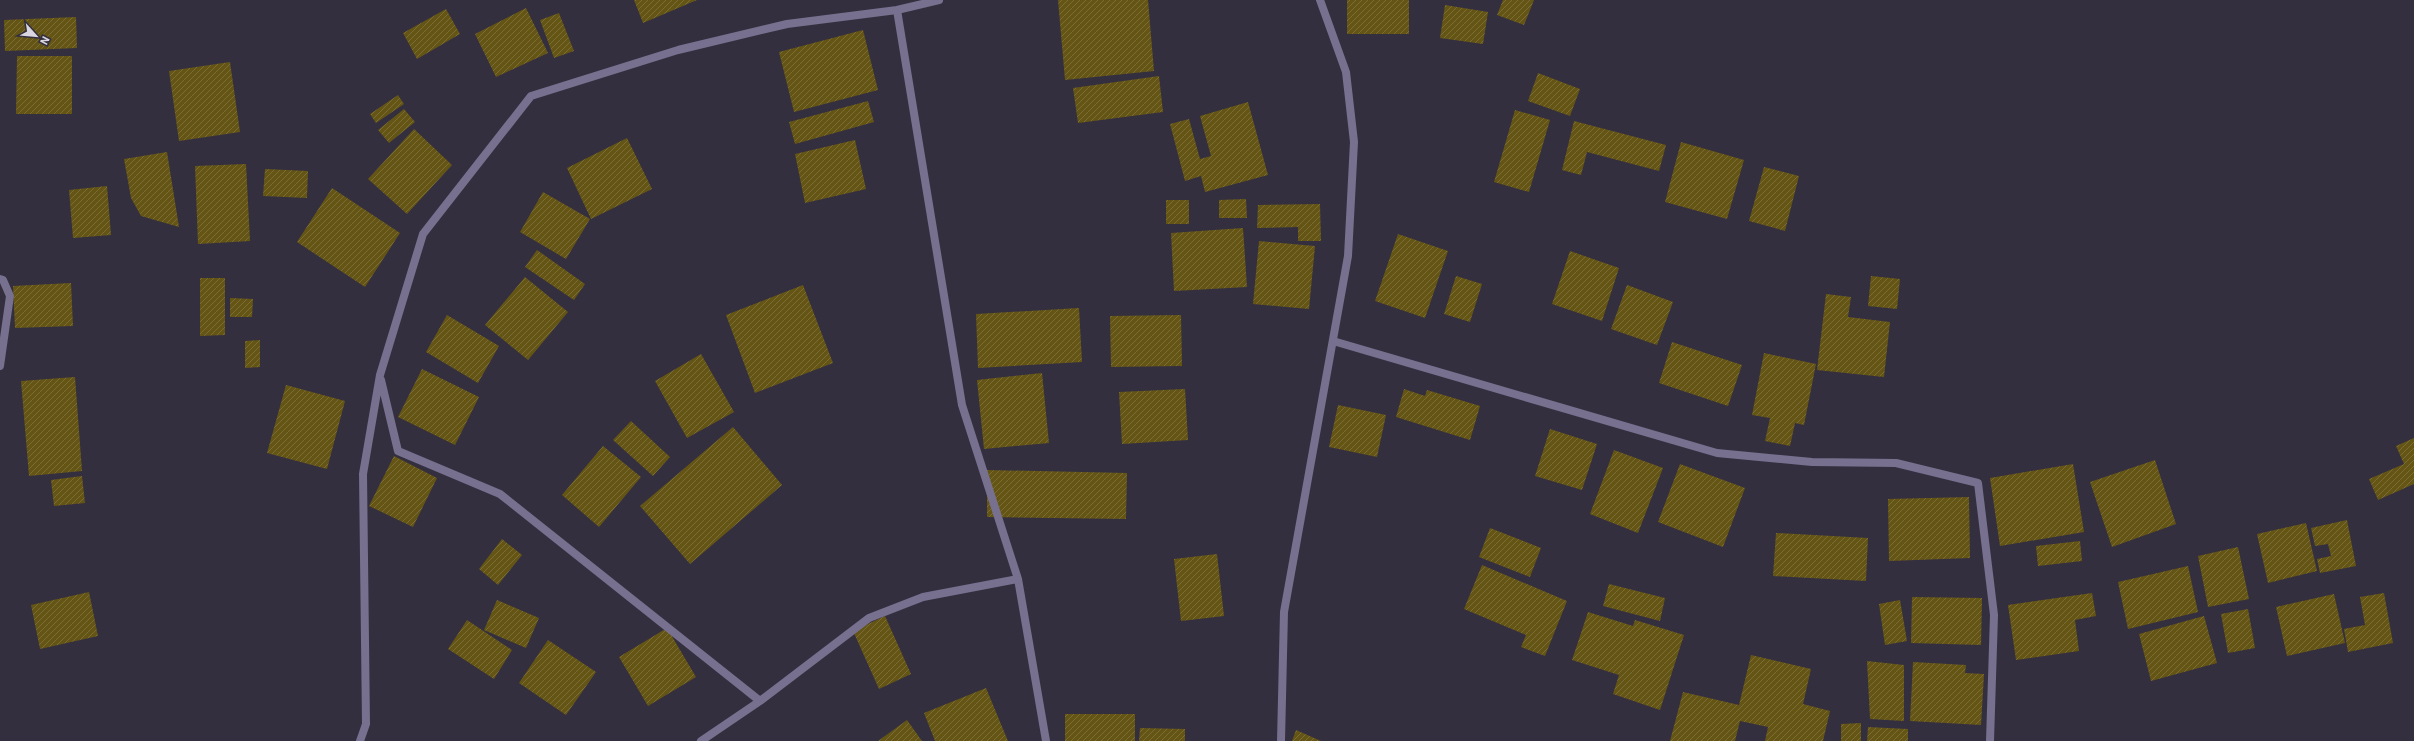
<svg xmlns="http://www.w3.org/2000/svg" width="2414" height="741" font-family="'IBM Plex Sans',sans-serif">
<defs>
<pattern id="building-hatch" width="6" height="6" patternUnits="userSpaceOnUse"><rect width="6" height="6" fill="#655515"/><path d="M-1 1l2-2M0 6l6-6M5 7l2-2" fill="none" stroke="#7a6d37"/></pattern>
</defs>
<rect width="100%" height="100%" fill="#332f3f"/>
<path fill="url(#building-hatch)" d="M634,0H697L643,23Z
M1058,0H1148L1154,71L1065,80Z
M1347,0H1409V34H1347Z
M1503,0H1534L1524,25L1497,15Z
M1445,5L1488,12L1483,44L1440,38Z
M526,8L548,53L496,77L475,34Z
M446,9L460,34L417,59L403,33Z
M559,13L574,51L554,58L540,20Z
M76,17L77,48L5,51L4,20Z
M863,30L878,90L794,112L779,52Z
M17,56H72V114H16Z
M230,62L240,132L179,141L169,71Z
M1538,73L1580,89L1570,116L1528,101Z
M1159,76L1163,112L1078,123L1073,88Z
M398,95L404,104L376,123L370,114Z
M868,101L874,122L795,144L789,122Z
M1248,102L1268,175L1205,192L1201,176L1185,181L1170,124L1189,119L1200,159L1211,156L1200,116Z
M404,109L415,122L389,143L378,130Z
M1515,110L1550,120L1529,192L1494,182Z
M1574,121L1666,145L1659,171L1587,152L1581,175L1562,170Z
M414,129L452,165L407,214L368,179Z
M627,138L652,189L591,219L567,168Z
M855,140L866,189L805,203L795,154Z
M1681,142L1744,160L1727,219L1665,202Z
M167,152L179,227L141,216L131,198L124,159Z
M246,164L250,241L198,244L195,166Z
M1764,167L1799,176L1785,231L1749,221Z
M265,169L308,171L307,198L263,196Z
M107,186L111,235L73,238L69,190Z
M332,188L400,233L365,287L297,242Z
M543,192L590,219L566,259L520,232Z
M1246,199L1247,218H1219V200Z
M1166,200H1189V224H1166Z
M1320,204L1321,241H1298V227L1257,228L1258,205Z
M1243,228L1247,287L1174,291L1171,233Z
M1398,234L1448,251L1425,318L1375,301Z
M1259,241L1315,246L1309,309L1253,304Z
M537,250L585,284L574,300L525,267Z
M1570,251L1619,268L1602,321L1552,304Z
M1456,276L1482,284L1470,322L1444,314Z
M1871,276L1900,279L1897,309L1868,306Z
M525,277L568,312L528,360L485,325Z
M200,278H225V335L200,336Z
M71,283L73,326L15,328L13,286Z
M803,285L833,363L755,393L726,315Z
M1627,285L1673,302L1657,345L1611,329Z
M1826,294L1851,297L1848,317L1890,322L1884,377L1817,370Z
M230,298L253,299L252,317H230Z
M1079,308L1082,362L978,368L976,314Z
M447,315L499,346L478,383L426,352Z
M1181,315L1182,366L1111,367L1110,316Z
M260,340V367L245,368V341Z
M1672,342L1742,365L1728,406L1659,383Z
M1764,353L1816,364L1804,425L1795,423L1790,446L1765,441L1770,418L1752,415Z
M701,354L734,412L687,438L655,381Z
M422,369L479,397L455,445L398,417Z
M1042,373L1049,443L984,449L977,380Z
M75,377L82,471L29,476L21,381Z
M286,385L345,401L327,469L267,453Z
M1185,389L1188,440L1122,444L1119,392Z
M1404,389L1425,396L1427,390L1480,406L1470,440L1396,417Z
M1338,405L1386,415L1377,457L1329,447Z
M631,421L670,457L653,476L613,440Z
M733,427L782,485L690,564L640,506Z
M1550,429L1597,444L1582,490L1535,476Z
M2414,438V484L2378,500L2369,479L2404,464L2396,446Z
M603,446L641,477L599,527L562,495Z
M1614,450L1663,468L1638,533L1590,514Z
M394,456L437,478L413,527L369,506Z
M2155,460L2176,524L2112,547L2090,482Z
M1680,464L1745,488L1723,547L1658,522Z
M2073,464L2084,532L2000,546L1990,478Z
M987,470L1127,473L1126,519L987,517Z
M82,476L85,503L54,506L51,480Z
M1969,497L1970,558L1889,561L1888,499Z
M2347,520L2356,566L2320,573L2317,559L2331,556L2328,544L2315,546L2311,528Z
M2306,523L2317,571L2268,583L2257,534Z
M1490,528L1541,548L1530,577L1479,557Z
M1776,533L1868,538L1866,581L1773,576Z
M502,539L522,555L498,585L479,569Z
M2080,541L2082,561L2038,566L2036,546Z
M2238,547L2249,599L2208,607L2198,556Z
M1217,554L1224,616L1181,621L1174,559Z
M1482,565L1567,601L1545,656L1521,647L1526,635L1464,609Z
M2188,566L2198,612L2128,629L2118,582Z
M1609,584L1665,598L1660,621L1603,606Z
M89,592L98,636L40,649L31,605Z
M2092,593L2096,616L2075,620L2079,651L2016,660L2008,605Z
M2384,593L2393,643L2348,652L2344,629L2365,625L2360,597Z
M2334,594L2345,643L2287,656L2276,607Z
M1912,597L1982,598L1981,645L1911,643Z
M497,600L539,618L526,648L484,630Z
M1900,600L1907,641L1885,645L1879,604Z
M2248,609L2255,648L2228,653L2221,614Z
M1588,612L1633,626L1635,620L1684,635L1660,710L1613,694L1619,675L1572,660Z
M885,616L911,674L879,689L853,631Z
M2204,616L2217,663L2151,681L2139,634Z
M467,620L512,650L494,679L448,649Z
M667,628L696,677L648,706L619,657Z
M548,640L596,672L566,715L519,683Z
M1751,655L1811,669L1803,704L1830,711L1823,741H1765L1768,727L1740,721L1735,741H1670L1683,692L1739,705Z
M1867,661L1904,665V721L1870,719Z
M1913,662L1966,665L1965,673L1984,674L1981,725L1910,721Z
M986,688L1008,741H935L924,713Z
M1065,714H1135V741H1065Z
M907,720L922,741H878Z
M1861,723V741H1841V724Z
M1868,727L1908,729V741H1867Z
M1140,728L1185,729V741H1139Z
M1296,730L1321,741H1292Z"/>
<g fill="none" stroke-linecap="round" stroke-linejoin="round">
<path stroke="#77708e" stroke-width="8" d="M897,10L962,405L1018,579L1046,741
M0,279L3,280L10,296L0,366
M1333,341L1717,453L1812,462L1896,463L1978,483L1994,615L1990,741
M381,380L398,451L500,494L760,701
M360,741L366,724L363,474L380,375L423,234L531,96L678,50L787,24L897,10L939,0
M701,741L760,701L869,618L923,597L1018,579
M1281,741L1284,612L1348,256L1354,142L1346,72L1320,0"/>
</g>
<g transform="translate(36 36) rotate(117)" stroke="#332f3f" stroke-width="3" paint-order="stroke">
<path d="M0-3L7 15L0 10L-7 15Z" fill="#d9d6e1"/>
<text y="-6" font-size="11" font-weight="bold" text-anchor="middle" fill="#d9d6e1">N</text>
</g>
</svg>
